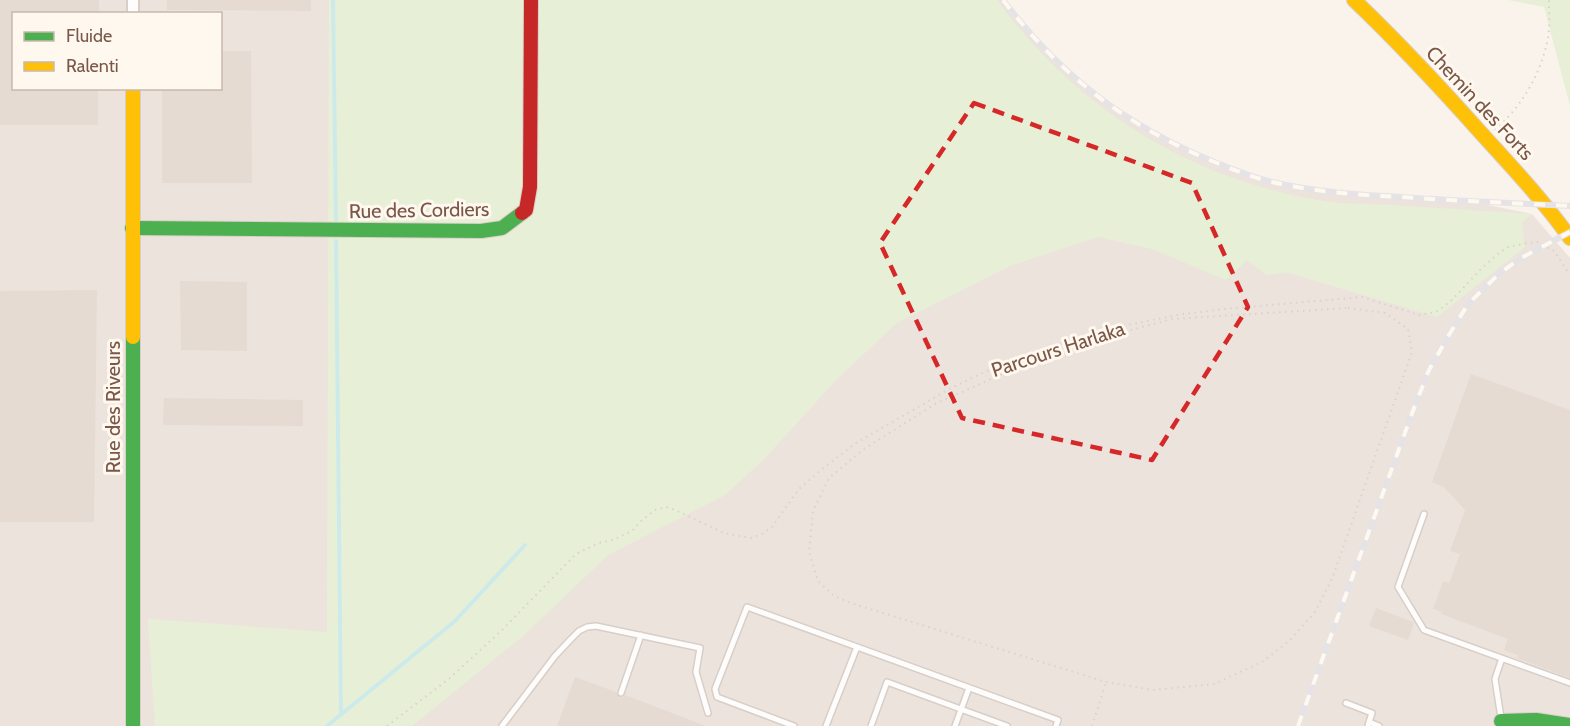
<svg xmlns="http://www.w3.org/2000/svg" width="1570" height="726" font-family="Cabin,sans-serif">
<rect width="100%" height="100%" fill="#f9f3ec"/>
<path fill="#ece3dd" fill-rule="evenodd" d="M0,0H1003L1040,45L1065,70L1124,116L1161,138L1238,171L1271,182L1315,189L1362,195L1468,201L1532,214L1570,258V726H0ZM14,14H220V88H14Z"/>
<path fill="#e7f0d6" d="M329,0H997C1075,108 1193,181 1324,201C1346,204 1370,204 1392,205C1439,208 1486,211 1532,214L1522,222L1525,247L1437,317L1286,272L1267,275L1247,260L1226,280L1152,249L1098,237L1010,266L897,323L837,379L765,458L725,495L608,555L523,636L412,726H155L148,619L327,632Z
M1508,0H1570V106L1544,7Z"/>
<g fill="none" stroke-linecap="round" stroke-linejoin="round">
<path stroke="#cdeaeb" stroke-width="4" d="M333,0L336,220
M336,241L341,715
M327,726L455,621L525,545"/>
</g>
<path fill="#e6dbd3" d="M0,0H99V14H14V88H98V125H0Z
M167,0H311V11L167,10Z
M220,51H251L252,183H162V88H220Z
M180,281L247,282V351L181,350Z
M97,290L94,522H0V291Z
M1471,374L1570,410V678L1517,658L1518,655L1504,650L1508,639L1441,614L1442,612L1433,609L1443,581L1449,583L1460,554L1450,551L1465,510L1444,487L1432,482Z
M164,398L303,400V426L163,425Z
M1376,608L1413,622L1414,623L1408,640L1369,626Z
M575,677L616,692L619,697L622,698L625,695L706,726H557Z"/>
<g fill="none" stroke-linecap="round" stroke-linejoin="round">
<g stroke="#d8cec8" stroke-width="8">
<path id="lane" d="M1424,514L1398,587L1424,630L1570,683
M621,693L641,635
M1346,703L1372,713L1369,722
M1501,718L1495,679L1502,658
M502,726L555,656L571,639L579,631L587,627L596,626L700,648L696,672L708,713
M794,726L717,697L715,689L747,607L1058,720L1056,726
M826,726L857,647
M871,726L887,682L1007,726
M955,726L969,688
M1368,726L1369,722L1379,726"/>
</g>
<g stroke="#d8cec8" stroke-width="14">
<path id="street" d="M133,14V0"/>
</g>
<g stroke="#d9cec8" stroke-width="16">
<path id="fast" d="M132,228L481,231L502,228L522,213
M133,337V726
M1501,721L1536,720L1570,725"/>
</g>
<g stroke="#d9cec8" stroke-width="16">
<path id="slow" d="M1354,0C1398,42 1440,87 1481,133C1512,167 1543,200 1570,238
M133,88V337"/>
</g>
<g stroke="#d9cec8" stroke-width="16">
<path id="jam" d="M522,213L526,210L530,187L531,0"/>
</g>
<path stroke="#dbd1ce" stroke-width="2" stroke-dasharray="1.5 4.5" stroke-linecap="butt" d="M1495,130C1522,106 1541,74 1548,38C1550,26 1549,12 1549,0
M1348,308L1385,313L1408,329L1412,352L1332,579L1315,612L1289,641L1262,662L1214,684L1153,690L1106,682L854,604L834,596L818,581L809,552L813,511L829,478L864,449L935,404L1007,372L1086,342L1172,319Z
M387,726L450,678L501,631L576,554L599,543L613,540L632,531L641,521L655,510L666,507L675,510L724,533L751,538L762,534L772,527L799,489L822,469L856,443L951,388L989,370L1076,339L1123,326L1177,315L1224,309L1362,297L1419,315L1436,312L1451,301L1480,270L1499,253L1508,247L1527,243L1538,242L1554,251L1570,275
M1092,726L1106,683"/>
<use href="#lane" stroke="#fefdfc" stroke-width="5"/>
<use href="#street" stroke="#fefdfc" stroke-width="10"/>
<use href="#fast" stroke="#4caf50" stroke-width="14"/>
<use href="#slow" stroke="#ffc107" stroke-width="14"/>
<use href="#jam" stroke="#c62828" stroke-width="14"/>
<g stroke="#e5e3e6" stroke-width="6">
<path id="rail" d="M1003,0C1060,75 1125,125 1212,161C1232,169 1251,177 1272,182C1315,192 1359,195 1402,197C1458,201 1514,203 1570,206
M1298,726L1414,408L1429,370L1449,335L1468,304L1500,273L1521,258L1570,232"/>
</g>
<use href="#rail" stroke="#fff8ef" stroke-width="4" stroke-dasharray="11" stroke-linecap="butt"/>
</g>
<path fill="none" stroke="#d62828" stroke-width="4.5" stroke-dasharray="12 8" stroke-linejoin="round" d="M974,103L1192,183L1248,307L1152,460L962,418L880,243Z"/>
<g text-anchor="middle" stroke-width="6" stroke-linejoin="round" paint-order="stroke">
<g font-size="20" fill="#7a5749" stroke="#fff8ef">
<text transform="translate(1480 103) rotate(47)" y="7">Chemin des Forts</text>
<text transform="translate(419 210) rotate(-1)" y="7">Rue des Cordiers</text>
<text transform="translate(1058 349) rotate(-18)" y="7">Parcours Harlaka</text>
<text transform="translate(113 407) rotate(-90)" y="7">Rue des Riveurs</text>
</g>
</g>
<rect x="12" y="12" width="210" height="78" fill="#fff8ef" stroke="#cab8ad" stroke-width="1.5"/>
<rect x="24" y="32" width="30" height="9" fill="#4caf50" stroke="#cab8ad" stroke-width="1.5"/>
<text x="66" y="42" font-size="18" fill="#7a5749">Fluide</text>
<rect x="24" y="62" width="30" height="9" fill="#ffc107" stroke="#cab8ad" stroke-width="1.5"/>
<text x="66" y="72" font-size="18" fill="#7a5749">Ralenti</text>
</svg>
